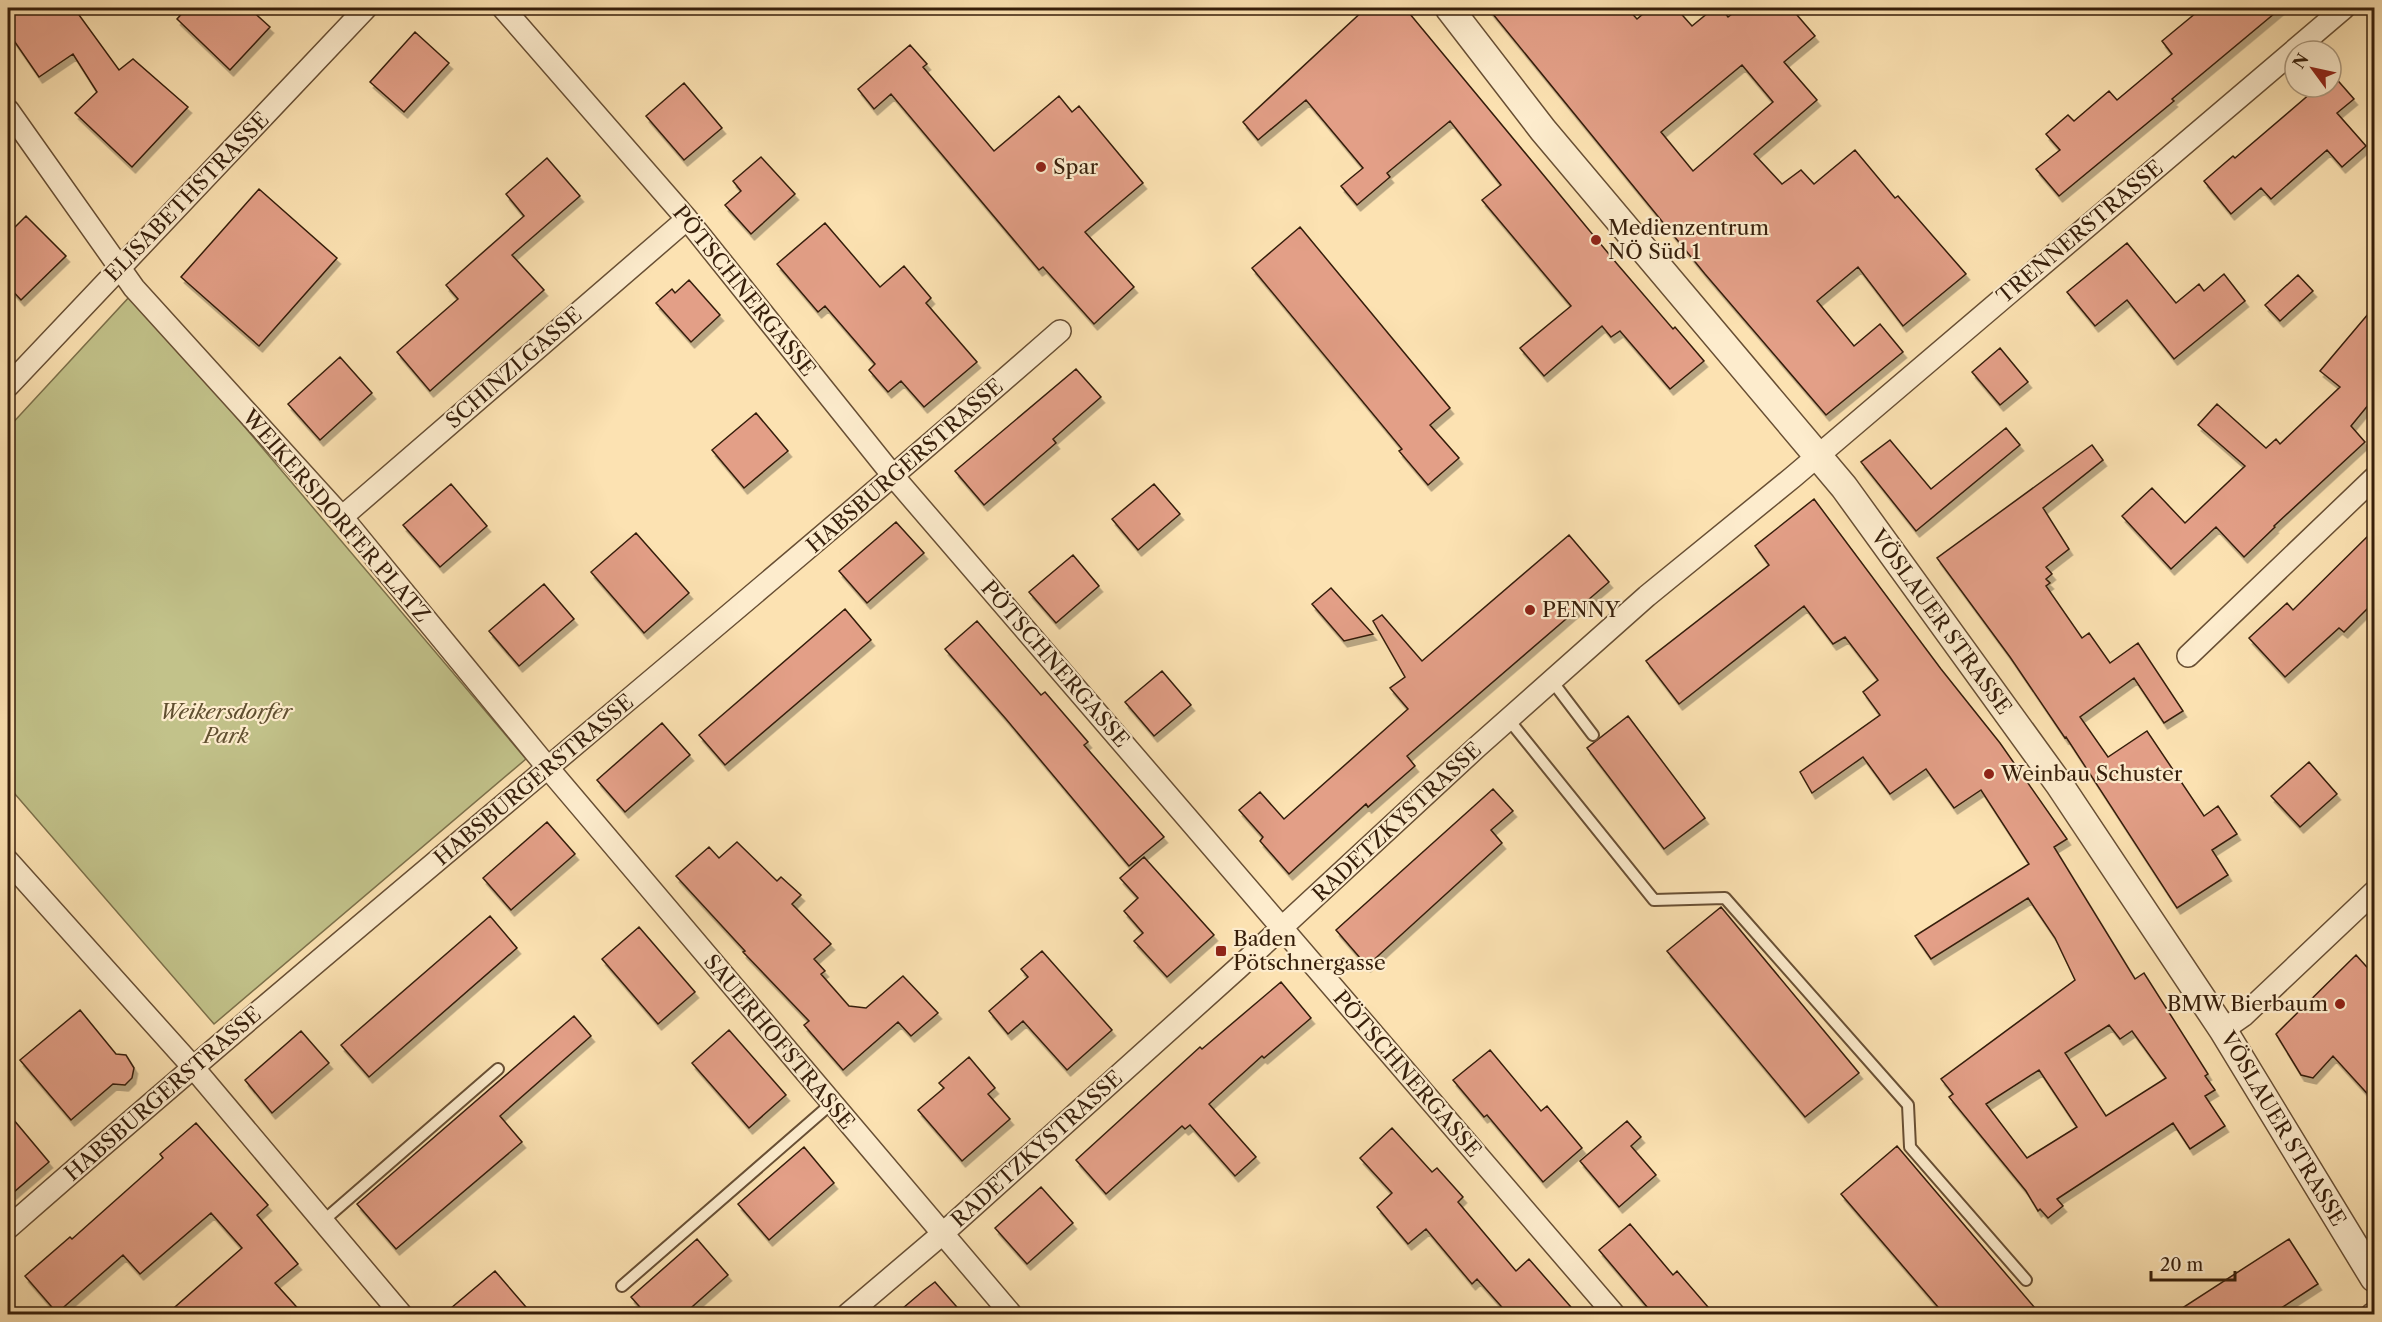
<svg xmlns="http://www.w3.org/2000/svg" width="2382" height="1322" font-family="'Libre Caslon Text',serif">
<defs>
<filter id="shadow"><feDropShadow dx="3.5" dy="6" stdDeviation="0" flood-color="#0004"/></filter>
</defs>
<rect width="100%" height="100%" fill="#fce2b2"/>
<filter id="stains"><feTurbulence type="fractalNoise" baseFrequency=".00333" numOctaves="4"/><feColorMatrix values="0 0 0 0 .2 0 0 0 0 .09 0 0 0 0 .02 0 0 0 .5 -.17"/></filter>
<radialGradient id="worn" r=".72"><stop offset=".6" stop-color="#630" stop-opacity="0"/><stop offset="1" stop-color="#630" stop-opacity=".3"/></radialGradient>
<path fill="#c2c28a" stroke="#7c704a" stroke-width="1.5" d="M132,294L526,759L214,1024L8,786V428Z"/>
<path fill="#e39f87" stroke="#361e0a" stroke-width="1.5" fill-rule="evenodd" filter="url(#shadow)" d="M23,8H74L119,70L133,59L188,107L132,167L75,113L97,92L73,54L39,77L8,32V19Z
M187,8H249L270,27L230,70L177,19Z
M1366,8H1405L1618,265L1673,329L1675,327L1704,361L1670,389L1620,331L1611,337L1602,326L1544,376L1520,348L1571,306L1482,200L1501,185L1450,121L1387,173L1390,177L1357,205L1341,186L1363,168L1306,100L1258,140L1243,122Z
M1488,8H1627L1637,19L1650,8H1676L1692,26L1714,8H1721L1728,17L1740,8H1791L1815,36L1784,62L1817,100L1754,154L1782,184L1801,170L1814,184L1855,150L1895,198L1898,196L1966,274L1903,326L1858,267L1817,301L1854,346L1880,324L1903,352L1826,415L1705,274ZM1742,65L1773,102L1693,171L1661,132Z
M2202,8H2281L2172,99L2174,101L2059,196L2036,169L2060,150L2046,134L2068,115L2074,121L2109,91L2117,100L2172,54L2162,41Z
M415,32L449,63L404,112L370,82Z
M910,45L927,64L923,67L994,151L1059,96L1072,112L1079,106L1143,183L1085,232L1134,287L1094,324L1043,267L1039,270L891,94L874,109L858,89Z
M2333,75L2354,99L2337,113L2366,146L2342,167L2327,150L2271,199L2261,188L2231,214L2204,181L2233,156L2235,158L2318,87H2331Z
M684,83L722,128L684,160L646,116Z
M761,157L795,194L751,234L725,205L741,191L733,181Z
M547,158L580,196L512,255L544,290L430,391L397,352L458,299L446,285L524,216L506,194Z
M259,189L337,258L259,346L181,277Z
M26,216L66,256L21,300L8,286V234Z
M825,223L880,287L904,266L931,298L926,303L977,362L924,407L901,381L888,392L869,370L875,364L825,306L818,312L777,264Z
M1300,227L1450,408L1430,425L1459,458L1428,485L1399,451L1402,449L1252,268Z
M2127,243L2176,303L2199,284L2204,291L2224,274L2245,301L2174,359L2127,300L2095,326L2067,292Z
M2298,275L2313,291L2280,321L2265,305Z
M689,280L720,315L691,342L656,303L672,289L675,293Z
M2374,307V398L2351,426L2365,442L2274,526L2275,527L2244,557L2216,527L2171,569L2122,516L2152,488L2185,523L2245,466L2198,425L2217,404L2266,448L2276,439L2280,444L2340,387L2320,371Z
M2000,348L2028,382L2000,405L1972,372Z
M340,357L372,393L320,440L288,404Z
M1076,369L1101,397L1053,439L1056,443L984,505L955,471Z
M756,413L788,451L744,488L712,450Z
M2006,428L2020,445L1916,531L1861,462L1890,440L1931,489Z
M2092,445L2103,460L2043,508L2069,549L2046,567L2052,574L2046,579L2050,583L2046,586L2082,638L2089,633L2110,663L2138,643L2183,711L2164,723L2134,678L2080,717L2108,757L2147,731L2204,816L2218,806L2237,834L2212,850L2228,875L2177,908L2066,737L2065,738L2010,657L1937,558Z
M451,484L487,526L440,567L403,525Z
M1154,484L1180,514L1138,550L1112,519Z
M1814,499L1941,669L2000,743L2067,839L2054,847L2135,979L2144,973L2208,1074L2205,1076L2215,1090L2205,1096L2225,1126L2190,1149L2173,1123L2057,1199L2063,1206L2048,1218L2040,1209L2038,1211L2026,1191L1949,1097L1953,1094L1941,1079L2075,980L2055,938L2028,898L1931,959L1915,936L2029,864L1981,790L1954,808L1926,769L1890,794L1863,757L1812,793L1800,772L1880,715L1863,692L1878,680L1845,637L1833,644L1804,606L1679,704L1646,661L1769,565L1755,546ZM2109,1025L2120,1039L2132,1031L2166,1078L2106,1116L2065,1053ZM2039,1070L2077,1127L2027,1158L1986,1104Z
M896,522L924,553L867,603L839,571Z
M2374,530V602L2344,632L2339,628L2285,677L2249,638L2287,603L2293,610Z
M636,533L689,593L644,633L591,572Z
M1569,535L1609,582L1407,756L1415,766L1368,807L1366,804L1289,874L1260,841L1263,837L1239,810L1260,792L1284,819L1408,709L1390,688L1405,677L1373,621L1382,615L1422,661Z
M1073,555L1099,586L1056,623L1029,592Z
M544,584L574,619L519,666L489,631Z
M1331,588L1373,634L1344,641L1312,604Z
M845,609L871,640L725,765L699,735Z
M977,621L1041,695L1045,692L1088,742L1084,745L1164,837L1129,866L1006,719L945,649Z
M1162,671L1191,705L1154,736L1125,702Z
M1628,716L1705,818L1664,849L1587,748Z
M662,723L690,755L625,812L597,780Z
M2309,762L2337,794L2300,827L2271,796Z
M1493,789L1513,811L1491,830L1502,843L1367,966L1336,930Z
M547,822L575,854L511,910L483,878Z
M737,842L777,881L781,877L801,895L792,904L831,944L814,959L825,971L821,974L849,1006L866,1008L903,976L938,1013L911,1036L898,1022L843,1070L804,1025L809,1021L743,952L745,951L676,876L709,847L719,858Z
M1144,857L1214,935L1167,977L1134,941L1143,933L1124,911L1138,898L1120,878Z
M1721,907L1859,1073L1805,1117L1667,951Z
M490,916L517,948L369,1077L341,1045Z
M639,927L695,992L658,1024L602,959Z
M1042,951L1112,1030L1067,1070L1023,1021L1008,1034L989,1011L1028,977L1021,969Z
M2356,955L2374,975V1101L2333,1056L2313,1078L2301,1075L2276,1034Z
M1281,982L1311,1018L1264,1058L1262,1056L1209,1104L1256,1157L1235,1176L1190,1125L1185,1129L1182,1126L1106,1194L1076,1160L1200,1047L1202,1049Z
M80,1010L116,1054L126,1055L134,1068L132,1078L125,1085L113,1084L71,1120L20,1060Z
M574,1016L591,1036L500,1116L522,1142L396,1249L357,1204Z
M729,1030L786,1095L749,1128L692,1063Z
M301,1031L329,1063L272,1113L245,1080Z
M1490,1050L1541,1111L1547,1106L1582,1148L1543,1182L1487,1115L1484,1117L1453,1080Z
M969,1057L995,1088L988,1094L1010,1119L962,1161L918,1110L944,1088L939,1083Z
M8,1113L49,1162L8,1197Z
M1627,1121L1641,1137L1631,1146L1656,1175L1619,1207L1580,1161Z
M196,1123L268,1205L257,1215L298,1264L275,1283L303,1314H167L242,1248L211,1213L140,1274L123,1255L57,1313L25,1276L70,1237L72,1239L163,1158L160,1154Z
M1392,1128L1432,1172L1437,1168L1463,1197L1458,1202L1516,1271L1529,1259L1577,1314H1508L1477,1279L1472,1284L1426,1229L1408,1244L1377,1207L1392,1193L1360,1158Z
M1897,1146L2040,1314H1944L1841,1194Z
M804,1147L834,1183L769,1240L738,1204Z
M1041,1187L1073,1223L1027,1264L995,1228Z
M1630,1224L1673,1275L1677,1271L1714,1314H1653L1599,1250Z
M697,1239L728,1275L684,1314H646L631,1297Z
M2289,1239L2318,1284L2272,1314H2173Z
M495,1271L532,1314H444Z
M935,1282L963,1314H896L923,1291Z"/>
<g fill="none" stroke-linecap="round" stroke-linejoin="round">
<g stroke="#684f34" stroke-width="14">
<path id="service" d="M1552,681L1593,735
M1509,720L1654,900L1725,898L1908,1105L1910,1147L2026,1280
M323,1221L498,1069
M622,1286L831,1104"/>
</g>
<g stroke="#684f34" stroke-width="24">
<path id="minor" d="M503,8L687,219L894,477L1614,1314
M8,110L134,288L342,517L548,768L1011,1314
M8,386L366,8
M342,517L687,219
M2188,656L2374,478
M8,861L192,1066L401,1314
M2223,1030L2243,1016L2374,892
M8,1228C354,924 713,635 1060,331
M848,1314L941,1235L1237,969L1477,747L1647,596L1793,477L2344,8
M2372,1314L2374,1313"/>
</g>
<g stroke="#684f34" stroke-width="30">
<path id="tertiary" d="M1449,8L1543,130L1844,487L2059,784L2223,1030L2374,1278"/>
</g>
<use href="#service" stroke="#fdeccd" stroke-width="10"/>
<use href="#minor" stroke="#fdeccd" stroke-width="21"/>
<use href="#tertiary" stroke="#fdeccd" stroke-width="27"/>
</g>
<g fill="#8f2418" stroke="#fdeccd" stroke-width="2">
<circle cx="1041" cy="167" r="6"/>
<circle cx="1596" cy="240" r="6"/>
<circle cx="1530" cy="610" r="6"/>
<circle cx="1989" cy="774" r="6"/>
<rect x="1215" y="945" width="12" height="12" rx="3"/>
<circle cx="2340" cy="1004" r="6"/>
</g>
<g text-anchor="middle" stroke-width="4.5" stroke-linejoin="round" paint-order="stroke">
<g font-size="21" fill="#361e0a" stroke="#fdeccd" text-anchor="start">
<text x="1053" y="174">Spar</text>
<text x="1608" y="235">Medienzentrum<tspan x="1608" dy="24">NÖ Süd 1</tspan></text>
<text x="1542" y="617">PENNY</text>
<text x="2001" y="781">Weinbau Schuster</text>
<text x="1233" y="946">Baden<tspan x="1233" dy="24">Pötschnergasse</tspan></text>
<text x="2328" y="1011" text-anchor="end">BMW Bierbaum</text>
</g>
<g font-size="21" fill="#361e0a" stroke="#fdeccd">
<text transform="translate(187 197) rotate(-46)" y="7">ELISABETHSTRASSE</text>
<text transform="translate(2080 232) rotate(-40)" y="7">TRENNERSTRASSE</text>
<text transform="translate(744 291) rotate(51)" y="7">PÖTSCHNERGASSE</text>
<text transform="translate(514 368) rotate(-41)" y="7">SCHINZLGASSE</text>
<text transform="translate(905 466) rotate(-41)" y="7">HABSBURGERSTRASSE</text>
<text transform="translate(336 516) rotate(49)" y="7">WEIKERSDORFER PLATZ</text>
<text transform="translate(1941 622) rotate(54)" y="7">VÖSLAUER STRASSE</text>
<text transform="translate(1055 664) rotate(49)" y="7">PÖTSCHNERGASSE</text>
<text transform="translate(534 780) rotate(-40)" y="7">HABSBURGERSTRASSE</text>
<text transform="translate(1397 822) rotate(-43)" y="7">RADETZKYSTRASSE</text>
<text transform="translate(779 1042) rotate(50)" y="7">SAUERHOFSTRASSE</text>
<text transform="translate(1407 1074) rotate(49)" y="7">PÖTSCHNERGASSE</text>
<text transform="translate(163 1094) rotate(-41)" y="7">HABSBURGERSTRASSE</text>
<text transform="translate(2283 1129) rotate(59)" y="7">VÖSLAUER STRASSE</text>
<text transform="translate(1037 1149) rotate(-42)" y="7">RADETZKYSTRASSE</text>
</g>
<g font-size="21" font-style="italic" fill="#604f30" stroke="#fdeccd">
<text x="226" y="719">Weikersdorfer<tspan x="226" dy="24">Park</tspan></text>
</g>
</g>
<rect width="2382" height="1322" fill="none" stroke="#fce2b2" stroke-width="30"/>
<rect x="9" y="9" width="2364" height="1304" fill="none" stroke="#361e0a" stroke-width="3"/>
<rect x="15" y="15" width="2352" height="1292" fill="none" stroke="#361e0a" stroke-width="1.5"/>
<g transform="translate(2313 69) rotate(303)"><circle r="28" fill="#fdeccd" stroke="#ad9a7f" stroke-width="1.5"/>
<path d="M0-4.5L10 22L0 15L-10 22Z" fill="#8f2418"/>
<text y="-9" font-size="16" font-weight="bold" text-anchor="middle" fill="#361e0a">N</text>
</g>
<path d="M2151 1271v9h84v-9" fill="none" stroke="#361e0a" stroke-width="3"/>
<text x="2160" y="1271" font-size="18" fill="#361e0a" stroke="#fdeccd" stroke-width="4.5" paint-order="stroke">20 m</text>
<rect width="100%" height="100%" filter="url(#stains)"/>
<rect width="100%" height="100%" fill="url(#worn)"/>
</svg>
